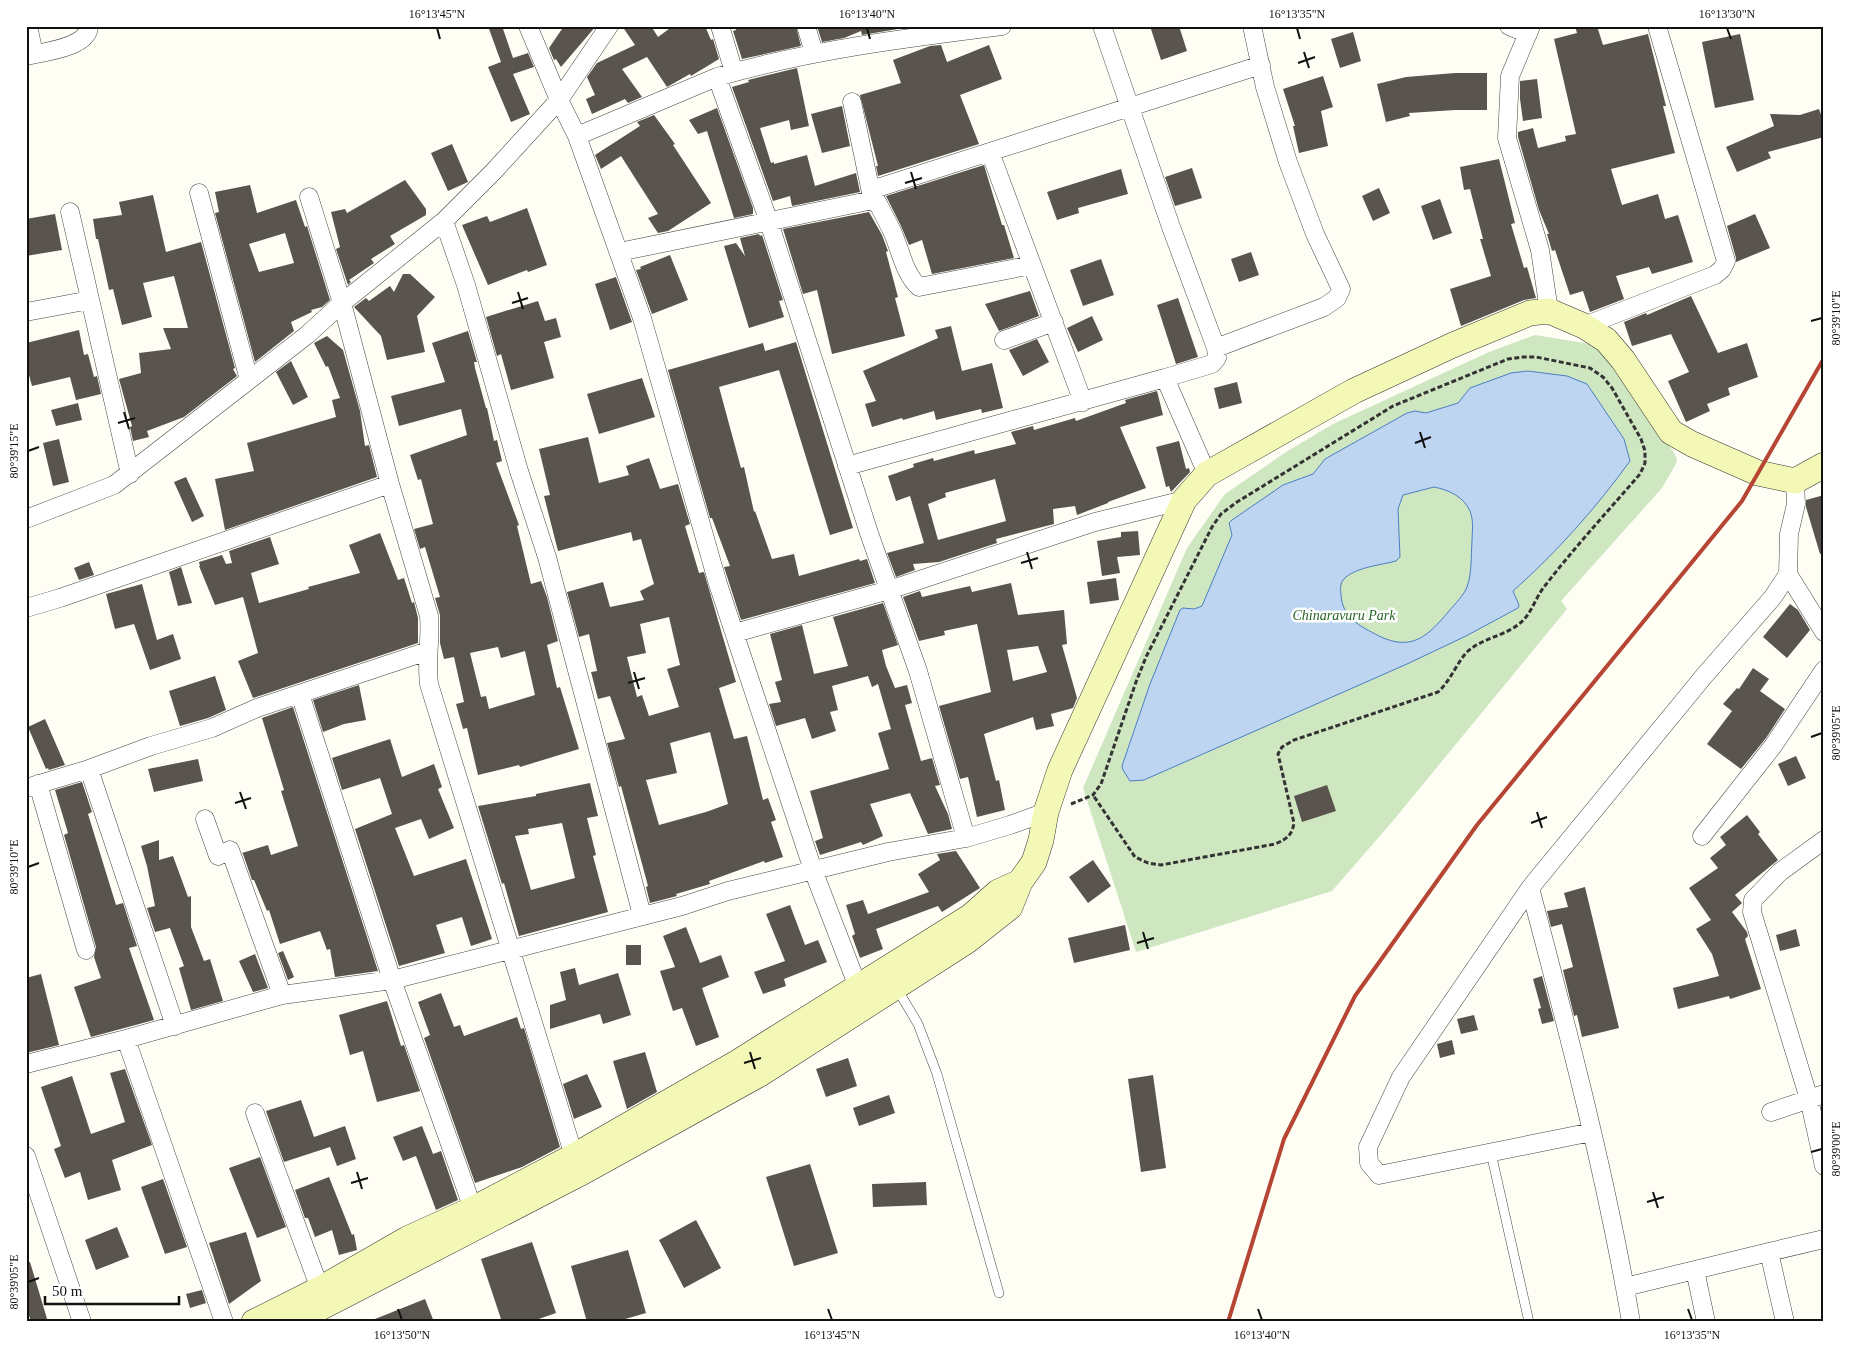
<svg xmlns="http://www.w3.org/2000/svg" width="1850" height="1348" font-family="'Times New Roman',serif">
<rect width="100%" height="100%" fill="#fefef5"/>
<path fill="#cee7c1" d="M1535,335L1603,346L1676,456L1677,462L1662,488L1561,601L1567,609L1392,822L1332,891L1136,952L1083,788L1187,548L1225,494L1286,452L1333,424L1489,352Z"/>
<path fill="#bed5f2" stroke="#4b7dc3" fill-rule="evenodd" d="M1528,371L1567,376L1587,384L1624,439L1630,461C1596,508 1556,553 1513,591L1519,605L1518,608L1466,636L1407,664L1144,780L1130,781L1123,770L1122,766L1150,684L1180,610L1183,608L1194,609L1202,606L1232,535L1229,523L1232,520L1283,485L1313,474L1325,459L1407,413L1415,411L1426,413L1458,403L1470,388L1511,373ZM1434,487C1449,490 1464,497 1470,511C1474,521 1472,532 1472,541C1471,556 1472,573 1467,587C1464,595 1455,604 1449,611C1428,636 1412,652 1379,636C1360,626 1342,618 1341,594C1340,588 1340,582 1346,577C1358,567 1381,565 1396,561L1400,557L1398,509L1403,495Z"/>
<path fill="#59544e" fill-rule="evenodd" d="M488,26H502L513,58L528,53L534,67L513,74L530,114L511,122L488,67L501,62Z
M564,26H596L561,67L556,59L554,60L549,48Z
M622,26H651L658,37L673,26H705L711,40L713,39L719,59L691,76L690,74L667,87L647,57L622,69L642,97L628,103L625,99L592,114L586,99L595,95L587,77L597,63L635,45Z
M735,26H796L801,46L742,59L733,31L736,30Z
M817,26H904V28L862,35L861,31L844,38L822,42Z
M1150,26H1179L1187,51L1161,60Z
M1575,26H1597L1603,45L1648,34L1666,106H1663L1675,153L1611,169L1622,205L1658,194L1665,219L1678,215L1693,262L1652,274L1649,267L1616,276L1624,299L1590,312L1583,291L1570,295L1555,250L1552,251L1547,234H1549L1539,210L1518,137V132L1533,128L1538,148L1566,141L1565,136L1576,134L1554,39L1577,33Z
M1353,32L1361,61L1340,68L1331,39Z
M1740,34L1754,100L1715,108L1702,42Z
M941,45L947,62L989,45L1002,79L960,95L979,144L878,176L876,166H878L860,95L901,83L893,60L930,46Z
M797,68L809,126L791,130L789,120L760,128L771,163L774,162V164L807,155L815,186L856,173L860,192L792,206L790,196L773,201L732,87L749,82L748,80Z
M1455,73H1487V110H1455L1409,113L1410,116L1386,122L1377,84L1406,77Z
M1323,76L1333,107L1321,111L1328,146L1299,153L1293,126H1295L1283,89Z
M1537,79L1542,118L1523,121L1520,99V81Z
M842,106L850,146L822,153L811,114Z
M717,108L753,208V214L734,218L707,131L698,134L689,120Z
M1819,109L1824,123V137L1768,152L1771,158L1737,172L1726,147L1774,126L1770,114L1800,115Z
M654,115L675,144L673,145L711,203L668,231L658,233L648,218L658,214L621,156L601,169L595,155L640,126L637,122Z
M452,144L468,182L448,191L431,153Z
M1499,159L1515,223L1511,224L1524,268L1527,267L1536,298L1524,300L1461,326L1450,289L1491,276L1480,239H1483L1470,189L1464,190L1460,167Z
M984,165L1002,225H1004L1014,258L932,274L922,240L909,245L901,226L886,196Z
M1192,168L1202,198L1175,206L1165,177Z
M1121,169L1128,194L1078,208L1079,213L1057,220L1047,192Z
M405,180L426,209V215L390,236L395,244L371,259L374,263L349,280L351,282L348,285L336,249L340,247L331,212L345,209L347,213Z
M250,185L257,213L296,200L305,227L307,226L330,300L322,307L311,310L312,312L291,322L294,331L255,362L215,213L219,212L215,192ZM285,233L294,263L259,272L249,244Z
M1379,188L1390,213L1373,221L1362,196Z
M153,195L166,252L201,242L235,368L233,369L237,376L184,417L147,431L149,437L133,441L130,427L132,426L119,379L141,373L139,353L171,349L163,328H188L174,276L143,283L152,317L122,325L113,289L109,290L98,239H96L93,219L122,215L119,202Z
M1440,199L1452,233L1433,240L1421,206Z
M527,208L547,265L528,272L527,270L488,285L462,225L487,216L490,222Z
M869,212L882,235L888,251L886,252L898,297L895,298L905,336L832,354L817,290L803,294L783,229Z
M55,214L62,250L26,256V219Z
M1755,214L1770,248L1736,262V258L1727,226Z
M759,234L760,236L762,235L783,300L779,301L784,317L749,328L724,246L736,243L745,256L740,238Z
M1251,252L1259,275L1239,282L1231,259Z
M670,255L688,300L652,314L636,270L641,269L640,267Z
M1101,259L1114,295L1083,306L1070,270Z
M403,274H410L435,297L417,316L425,352L387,360L381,336L354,307L366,298L369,301L390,286L394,292Z
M616,277L632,322L610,330L595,284Z
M1030,291L1039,316L999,331L985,304Z
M1691,296L1718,353L1747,343L1758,377L1728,388L1730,395L1707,404L1710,411L1686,422L1668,381L1689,372L1671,334L1632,346L1624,322L1646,313L1647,315Z
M1178,298L1198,357L1176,364L1157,305Z
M538,301L545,321L556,318L561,337L544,342L554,378L511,390L501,354L497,356L486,317Z
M1092,316L1103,340L1078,352L1067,328Z
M951,326L962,371L992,363L1003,408L982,413L981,409L936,420L934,411L903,420L902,418L872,427L865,404L876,401L863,371L938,338L935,330Z
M79,330L84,355L88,354L94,377L97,376L101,394L76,400L70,377L32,386L26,364V343Z
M468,331L477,362H474L475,368L486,408H487L494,441L497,440L502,461L496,463L519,525L517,526L531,584L541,581L547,597L558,641L547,645L557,688L560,687L579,749L520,767L519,765L478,775L467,728L463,729L456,704L464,702L454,657L444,659L440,643V615L435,598L440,597L425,547L420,549L414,529L433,524L421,479L418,480L410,455L467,435L461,409L399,426L391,396L445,382L432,343ZM498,647L501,658L525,651L535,695L489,709L486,696L481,697L470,653Z
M327,336L343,350L360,411L365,446L369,445L377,477L225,530L215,479L254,471L247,443L336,417L332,400L340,398L328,366L326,367L314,343Z
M1037,339L1049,362L1023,376L1009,350Z
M796,342L853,528L830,535L779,370L719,387L741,468L744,467L754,512L755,511L772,559L794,554L799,576L859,559L860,561L867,559L875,583L741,620L724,567L730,566L712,518H710L668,370L763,343L765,351Z
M291,361L308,397L293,405L276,372Z
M642,378L655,417L599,434L587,394Z
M1237,382L1242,403L1219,409L1214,388Z
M1157,391L1163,415L1120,427L1146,488L1108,502V503L1077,515L1075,506L1053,509L1054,524L996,539L997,543L939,562L913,564L915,570L896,577L887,553L924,543L910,496L896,501L888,476L914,467L913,464L933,458L934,461L974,450L975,454L1016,444L1011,432L1033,426L1034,430L1075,418L1076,421L1126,403L1125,400ZM995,479L1006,521L938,540L928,504L946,497L945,493Z
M78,403L82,420L56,426L51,410Z
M588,437L599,483L629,475L626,466L649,458L660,489L678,484L690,524L685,526L699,573L704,572L736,682L719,688L734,739L747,736L763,800L768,798L776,820L771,822L783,857L765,863L764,861L709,881L710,884L676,894L677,896L650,903L646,887L648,886L621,786L619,787L607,743L625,739L610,696L598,699L591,672L597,671L589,634L579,637L567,592L603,582L610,607L644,600L640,591L654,584L641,539L633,541L631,532L558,551L544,496L550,495L539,449ZM669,617L680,665L667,669L679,707L649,716L642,695L637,697L627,657L646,653L640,624ZM710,732L728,804L706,812L659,825L646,780L677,773L670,743Z
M59,439L69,482L53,486L43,443Z
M1179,441L1186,469L1189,468L1190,472L1171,492L1169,486L1166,487L1156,447Z
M186,477L204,516L192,522L174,482Z
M1824,495V553L1820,554L1806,507V500Z
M1138,531L1140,555L1117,557L1120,573L1102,576L1097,541L1121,537V532Z
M380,533L398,580L404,578L412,603L414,602L418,618V643L253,698L238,661L258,653L243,597L215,605L199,566H200L199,562L222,555L226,564L232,563L229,551L270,537L279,564L251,573L259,603L309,589L308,587L360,573L349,545Z
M89,562L94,575L79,580L74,568Z
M181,567L192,603L178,606L169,572Z
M1116,578L1119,600L1090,604L1087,582Z
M1011,583L1018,615L1064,610L1067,644L1062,645L1077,698L1073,708L1051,714L1054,726L1036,730L1033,717L984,734L996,781L999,780L1005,810L977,817L968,777L960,779L939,706L991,692L977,624L944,631L945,635L919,641L903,597L920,591L922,597L970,586L972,592ZM1038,646L1047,672L1013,681L1007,650Z
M142,584L157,640L173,634L181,659L150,670L134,624L115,629L106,594Z
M883,603L898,645L882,650L886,666L895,688L907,685L912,703L905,705L921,761L932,758L940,785L935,786L948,814L952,829L928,834L910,793L870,804L883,836L863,845L861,842L820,855L815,841L823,838L810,791L889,769L878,733L891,729L878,684L872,687L868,676L832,686L838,710L830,712L836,731L812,739L805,718L776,726L769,704L781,702L775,682L782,680L770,634L802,625L814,674L848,666L833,617Z
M1790,604L1798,610L1810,630L1787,658L1763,637Z
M1753,668L1769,679L1760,691L1785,709L1766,738L1741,769L1707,744L1732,711L1723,704L1737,688L1739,689Z
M215,676L226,710L208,718L180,726L169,691Z
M359,685L366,720L344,724L323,732L313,700Z
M293,707L378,971L335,977L330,949L327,950L320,931L280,944L269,910L267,911L254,880H252L243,854L242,853L268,845L271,855L298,846L281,791L284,790L262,718Z
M45,719L65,765L49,770L48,768L46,769L28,727Z
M390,739L402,777L434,764L442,787L438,789L454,828L429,839L421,819L395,828L414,876L466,859L492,939L471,946L462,917L436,925L445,953L399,966L355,829L392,814L380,778L342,790L332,758Z
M1796,756L1806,778L1788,786L1778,764Z
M198,759L203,781L154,792L148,769Z
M82,782L92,812L88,814L116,905L123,903L137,946L129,948L154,1020L91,1037L74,987L101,978L94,957L96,947L64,835L68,833L55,790Z
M590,783L598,816L587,818L596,855L593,856L608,912L519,936L504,883L502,884L478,806L536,796V794ZM562,823L575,878L531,890L515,836L529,834L528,829Z
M1327,785L1336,811L1302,822L1294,796Z
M1747,815L1760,832L1758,834L1778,860L1735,895L1742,903L1732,912L1747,932L1748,936L1745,939L1761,989L1730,999L1729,996L1678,1009L1673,988L1719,976L1712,954L1696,929L1711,920L1689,888L1718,868L1710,858L1726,845L1720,837Z
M159,840V860L173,856L188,897L191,896V927L204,961L210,959L223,1001L191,1010L179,968L184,966L170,928L155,932L147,908L155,906L147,866L141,846Z
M956,851L980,888L942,912L938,906L876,929L883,949L860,958L852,936L855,934L846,905L863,900L868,914L929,892L918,874L940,860L937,854Z
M1093,860L1111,886L1088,903L1069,877Z
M1585,887L1619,1028L1582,1037L1577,1015L1574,1016L1563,970L1573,967L1562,924L1551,927L1547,911L1568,907L1564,893Z
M790,905L805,945L818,940L827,962L784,979L786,986L763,994L754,972L785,961L766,914Z
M1125,925L1130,950L1074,963L1068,938Z
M686,927L700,963L721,955L729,977L702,988L719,1037L696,1046L682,1008L673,1011L660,971L675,967L663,936Z
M1796,929L1800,946L1780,951L1776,935Z
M626,945H641V965H626Z
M283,951L294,977L288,980L278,953Z
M255,954L268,988L253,992L239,961Z
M575,968L579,985L618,973L631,1015L603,1024L600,1014L550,1029V1005L566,1000L560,972Z
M41,974L59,1045L26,1053V978Z
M1542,976L1554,1021L1542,1024L1538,1009L1541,1008L1533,979Z
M441,993L454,1027L460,1025L464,1036L517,1017L521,1029L524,1028L560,1147L522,1167L475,1183L424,1038L430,1035L418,1002Z
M387,1001L401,1046L404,1045L420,1091L377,1102L363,1051L350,1055L339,1015Z
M1474,1015L1478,1030L1461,1034L1457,1019Z
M1452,1040L1455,1054L1440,1058L1437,1044Z
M645,1052L657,1092L627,1109L613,1061Z
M848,1058L857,1086L826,1097L816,1069Z
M125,1069L152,1145L112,1160L121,1190L88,1200L80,1172L65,1178L54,1149L61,1146L41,1087L72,1076L91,1134L125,1122L110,1073Z
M587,1074L602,1107L574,1119L563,1084Z
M1153,1075L1166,1168L1141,1172L1128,1079Z
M889,1095L895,1113L859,1126L853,1108Z
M301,1100L314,1137L345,1126L356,1159L337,1166L330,1147L284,1162L266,1111Z
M422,1126L433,1154L441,1151L458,1200L436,1210L416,1156L403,1161L393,1137Z
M260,1157L286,1227L257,1238L229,1168Z
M810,1164L838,1253L794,1266L766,1177Z
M329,1177L352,1235L354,1234L357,1250L339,1255L332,1230L315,1237L308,1218H305L295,1190Z
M163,1179L187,1247L165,1254L141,1187Z
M926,1182L927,1205L873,1207L872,1184Z
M696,1220L721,1268L684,1288L659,1240Z
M117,1227L129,1257L96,1270L85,1240Z
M246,1232L261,1281L229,1304L209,1243Z
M532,1242L556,1313L530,1322H502L481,1259Z
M628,1250L646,1313L615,1322H587L571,1266Z
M26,1262H30L48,1322H31L26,1306Z
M202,1290L206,1303L190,1308L186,1294Z
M425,1299L434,1322H370V1321Z"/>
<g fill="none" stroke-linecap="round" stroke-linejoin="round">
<g stroke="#444" stroke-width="10">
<path id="service" d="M896,987L918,1024L937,1074L999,1293
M1491,1153L1529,1322"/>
</g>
<g stroke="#444" stroke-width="19">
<path id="minor" d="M28,26L34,54
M528,26L559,100L577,136L642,318L718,584L813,870L858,987
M720,26L734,72
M806,26L814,53
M1102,26L1171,227L1216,348L1217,358L1212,364L1165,378L1207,474
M1509,26L1528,34
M1531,26L1510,76L1507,138L1540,250L1549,311
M26,56C43,52 88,48 89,26
M717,77L769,222L869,533L918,671L966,838
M852,102L873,202
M577,136L717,77C810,50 906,38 1002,26
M990,152L1083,402
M199,193L249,380
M309,197L342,303L390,484L429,616C431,639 426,661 429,684L574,1156
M70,212L130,474
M444,221L466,285L519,471L547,557L642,915
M619,252L873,200
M1032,265L919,287C904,274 900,248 892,231C885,217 878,204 871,190L1261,65
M26,312L90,300
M1584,326L1715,275L1722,269L1726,261L1657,26
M1004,340L1054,322
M1216,348L1324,307L1337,298L1341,289L1315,234L1288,162L1265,87L1252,26
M847,466L1165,378
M1795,481L1796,504L1789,534L1788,574L1824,632
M26,519L114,485L307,335L342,303L444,221L493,172L559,100L609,26
M26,608L60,598L390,484
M735,633L889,590L1095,522L1184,500
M300,694L392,980L473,1209
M89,769L175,1026
M38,784L86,950
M26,788L89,769L151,746L212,728L257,708L428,651
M205,819L218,856L230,850L282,995
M1702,836L1773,746L1824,670
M1824,840L1780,872L1753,900L1752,912L1809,1099L1824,1166
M1530,888L1401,1077L1368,1147L1369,1163L1379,1175L1592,1132
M126,1039L224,1322
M26,1064L126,1039L282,995L392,980L682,906L728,891L888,852L966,838L1010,825L1046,812
M1771,1112L1824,1094
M255,1113L320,1289
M26,1156L82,1322
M1695,1270L1706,1322
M1625,1287L1769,1252
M1631,1322C1606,1175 1568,1031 1530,888L1704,676L1773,597L1788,574
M1785,1322L1769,1252L1824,1239"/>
</g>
<g stroke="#333" stroke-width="26">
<path id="secondary" d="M254,1322L320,1289L407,1239L473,1209L574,1156L738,1062L971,916L998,892L1020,882
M293,1322L579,1174L760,1074L967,941L1010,907L1020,882L1034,862L1041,840L1046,812L1060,770L1184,500L1207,474L1354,391L1453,345L1530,313L1549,311L1584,326L1606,340L1623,360L1671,432L1692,444L1758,473L1795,481L1824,465"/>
</g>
<path stroke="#333" stroke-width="3" stroke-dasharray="5 2.5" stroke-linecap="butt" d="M1071,804L1093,795L1101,784L1136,682L1146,657L1212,527L1221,514L1237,502L1393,406L1508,359L1523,357H1536L1590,368L1603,377L1612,388L1641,439L1645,451V463L1640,474C1608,511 1574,548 1544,587C1537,596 1533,608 1526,617C1511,636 1484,636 1467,652C1456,664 1451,680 1438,692L1294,740L1282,747L1278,754L1294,823C1292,835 1287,839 1275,844L1161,865L1148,863L1135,857L1093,795"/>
<use href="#service" stroke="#fff" stroke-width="9"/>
<use href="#minor" stroke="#fff" stroke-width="18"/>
<use href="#secondary" stroke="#f4f8b6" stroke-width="25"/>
<path stroke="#b64533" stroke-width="4" d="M1228,1322L1284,1139L1355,996L1477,825L1742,501L1824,358"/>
</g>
<path fill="none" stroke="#111" stroke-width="2" d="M437,28L440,39M867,28L870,39M1297,28L1300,39M1727,28L1731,39M1304,52L1309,68M1298,63L1315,57M911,172L916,189M905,183L922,178M518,292L523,309M512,303L528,298M1811,321L1822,318M124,412L129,429M118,423L135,418M1420,432L1425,448M1415,443L1431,437M28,451L39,447M1027,552L1032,569M1021,563L1038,558M634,672L639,689M628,683L645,678M1811,737L1822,733M240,792L246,809M235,803L251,798M1537,812L1542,828M1531,823L1547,817M28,867L39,863M1143,932L1148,949M1137,943L1154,938M750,1052L755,1069M744,1063L761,1058M1811,1152L1822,1149M357,1172L362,1189M351,1183L368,1178M1653,1192L1658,1208M1647,1202L1664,1197M28,1282L39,1278M398,1309L402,1320M828,1309L832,1320M1258,1309L1262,1320M1688,1309L1692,1320"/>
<g text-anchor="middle" stroke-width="5" stroke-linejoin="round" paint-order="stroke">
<g font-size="14" font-style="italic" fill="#276425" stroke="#fff">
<text x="1344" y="620">Chinaravuru Park</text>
</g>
</g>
<rect width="1850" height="1348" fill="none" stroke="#ffffff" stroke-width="55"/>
<path d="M45 1296v8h134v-8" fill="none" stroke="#111111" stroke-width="2.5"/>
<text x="52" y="1296" font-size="15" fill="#111111" stroke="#ffffff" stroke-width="4" paint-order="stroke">50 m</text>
<rect x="28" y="28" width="1794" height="1292" fill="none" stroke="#111" stroke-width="2"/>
<g font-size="12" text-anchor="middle" fill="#111">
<text x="437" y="18">16°13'45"N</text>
<text x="867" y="18">16°13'40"N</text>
<text x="1297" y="18">16°13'35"N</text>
<text x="1727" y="18">16°13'30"N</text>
<text transform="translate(1836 318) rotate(-90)" y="4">80°39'10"E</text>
<text transform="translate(14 451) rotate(-90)" y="4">80°39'15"E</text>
<text transform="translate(1836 733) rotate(-90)" y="4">80°39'05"E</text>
<text transform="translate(14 867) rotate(-90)" y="4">80°39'10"E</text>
<text transform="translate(1836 1149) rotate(-90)" y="4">80°39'00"E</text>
<text transform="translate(14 1282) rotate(-90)" y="4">80°39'05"E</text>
<text x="402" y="1339">16°13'50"N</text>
<text x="832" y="1339">16°13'45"N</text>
<text x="1262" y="1339">16°13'40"N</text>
<text x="1692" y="1339">16°13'35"N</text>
</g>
</svg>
